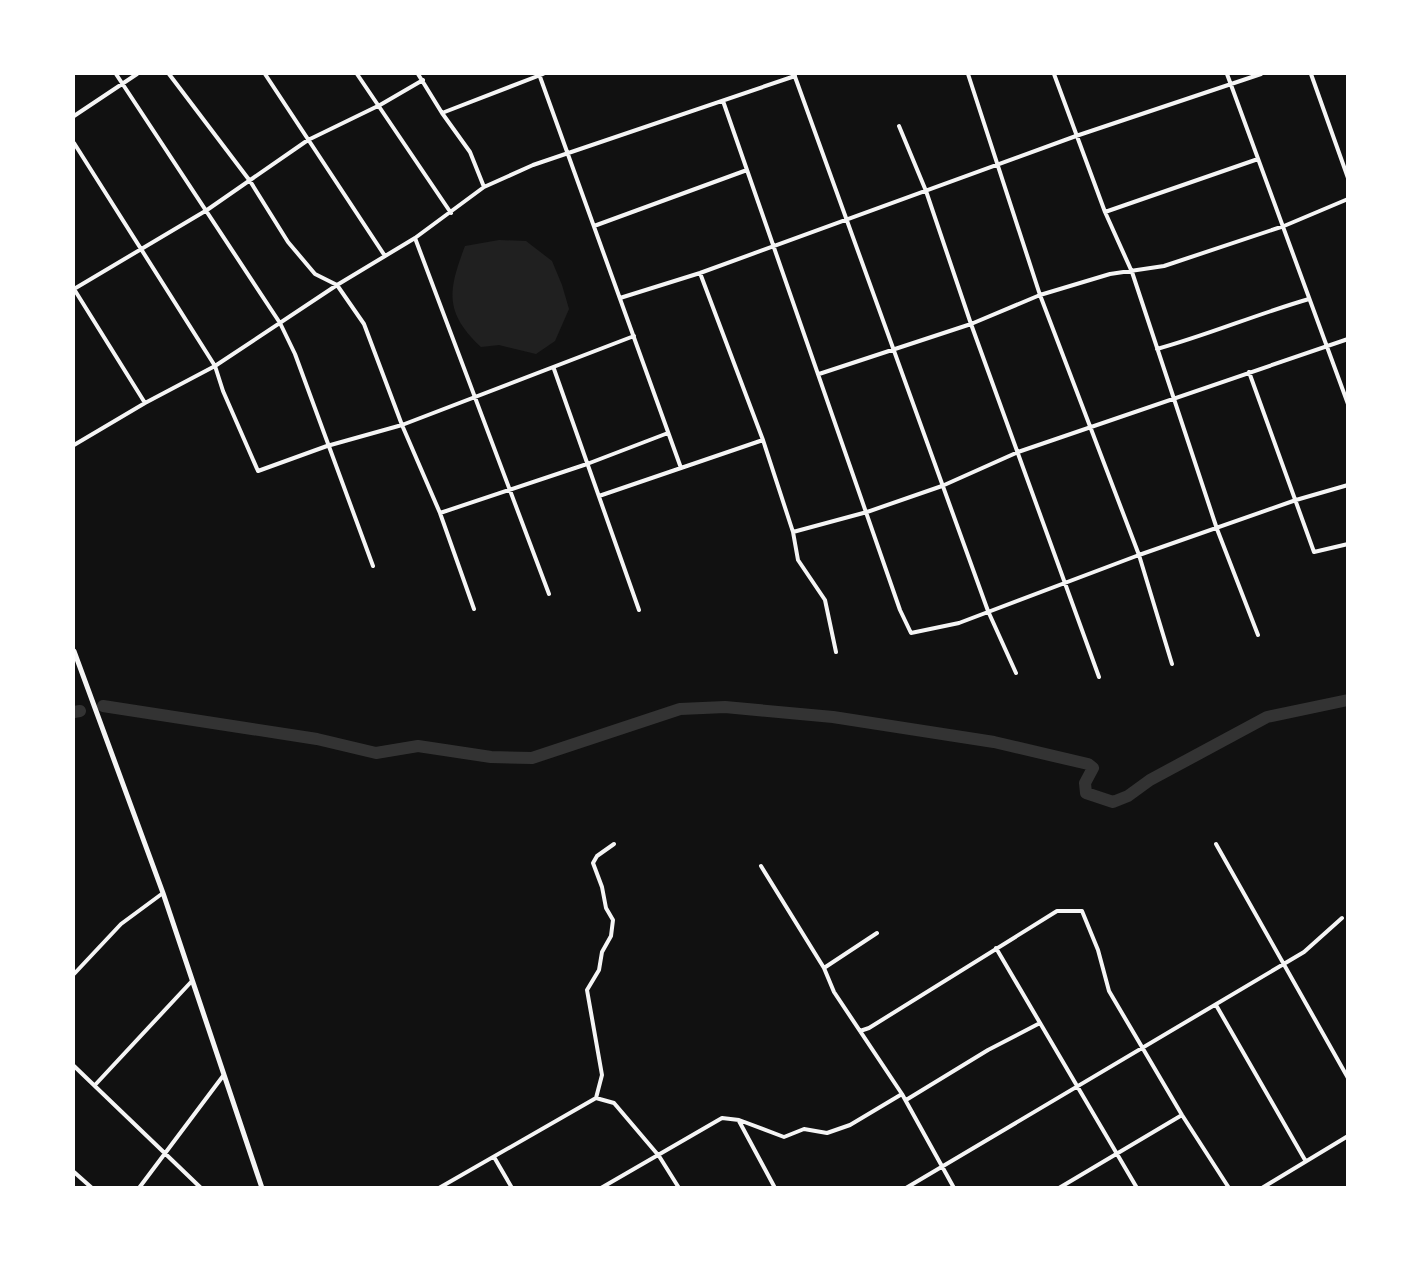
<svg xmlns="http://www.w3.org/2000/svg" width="1421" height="1261" font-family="'Sofia Sans Condensed',sans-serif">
<rect width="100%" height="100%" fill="#111"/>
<path fill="#202020" d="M499,240L526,241L552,261L562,285L569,309L555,341L536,354L499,345L481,347C444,312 448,291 465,246Z"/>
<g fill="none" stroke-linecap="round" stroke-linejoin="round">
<path stroke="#333" stroke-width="12" d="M103,706L317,739L376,753L418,746L491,757L532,758L680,709L725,707L833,717L994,742L1088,764L1093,768L1085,783L1086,793L1113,802L1128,796L1150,780L1267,717L1348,700
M74,712L80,711"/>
<path stroke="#f5f5f5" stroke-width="4" d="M116,74L280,323L295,354L373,566
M169,74L250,181L288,242L315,274L337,285L364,324L402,425L440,513L474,609
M265,74L385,256
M357,74L451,213
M418,74L442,113L470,152L484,187
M539,74L681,468
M794,74L988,611L1016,673
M968,74L1040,295L1139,555L1172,664
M1054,74L1105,212L1132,272L1217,529L1258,635
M1227,74L1348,404
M1311,74L1348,178
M723,101L900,610L911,633L959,623L1139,555L1296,500L1348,485
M442,113L543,74
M74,116L137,74
M899,126L926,191L971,324L1099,677
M74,143L215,366L223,391L258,471L327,446L402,425L634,336
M1105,212L1258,159
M594,226L747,170
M415,238L549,594
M700,273L763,440L793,532L798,560L825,600L836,652
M74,289L207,210L308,140L380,105L423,80
M74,289L145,403
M620,298L700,273L1076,136L1261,74
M1157,349C1208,335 1257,314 1309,299
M554,369L639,610
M1249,372L1314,552L1348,544
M819,374L971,324L1040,295L1110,274L1164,266L1284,226L1348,199
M74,445L145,403L215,366L337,285L415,238L484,187L533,165L795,76
M599,496L763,440
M440,513L587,464L668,433
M793,532L867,512L942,486L1018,452L1348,339
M1216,844L1348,1078
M761,866L824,968L834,992L902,1094L954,1188
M996,948L1137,1188
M824,968L877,933
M74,974L121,924L163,893
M1216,1005L1305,1160
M860,1031L869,1028L1057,911H1082L1098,950L1109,991L1182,1115L1229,1188
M74,1066L201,1188
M95,1085L191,982
M596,1098L602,1075L587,990L599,970L602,952L611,936L613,920L606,908L602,887L593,863L597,856L614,844
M906,1100L988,1050L1040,1023
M739,1121L775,1188
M494,1157L512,1188
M74,1172L92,1188
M139,1188L223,1076
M439,1188L596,1098L614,1103L659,1156L679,1188
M601,1188L722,1118L739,1120L784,1137L804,1129L827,1133L850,1125L902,1094
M906,1188L1304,952L1342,918
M1059,1188L1182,1115
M1262,1188L1348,1136"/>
<path stroke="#f5f5f5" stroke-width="5" d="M74,651L163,893L262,1188"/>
</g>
<rect width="1421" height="1261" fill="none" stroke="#ffffff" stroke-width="150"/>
</svg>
